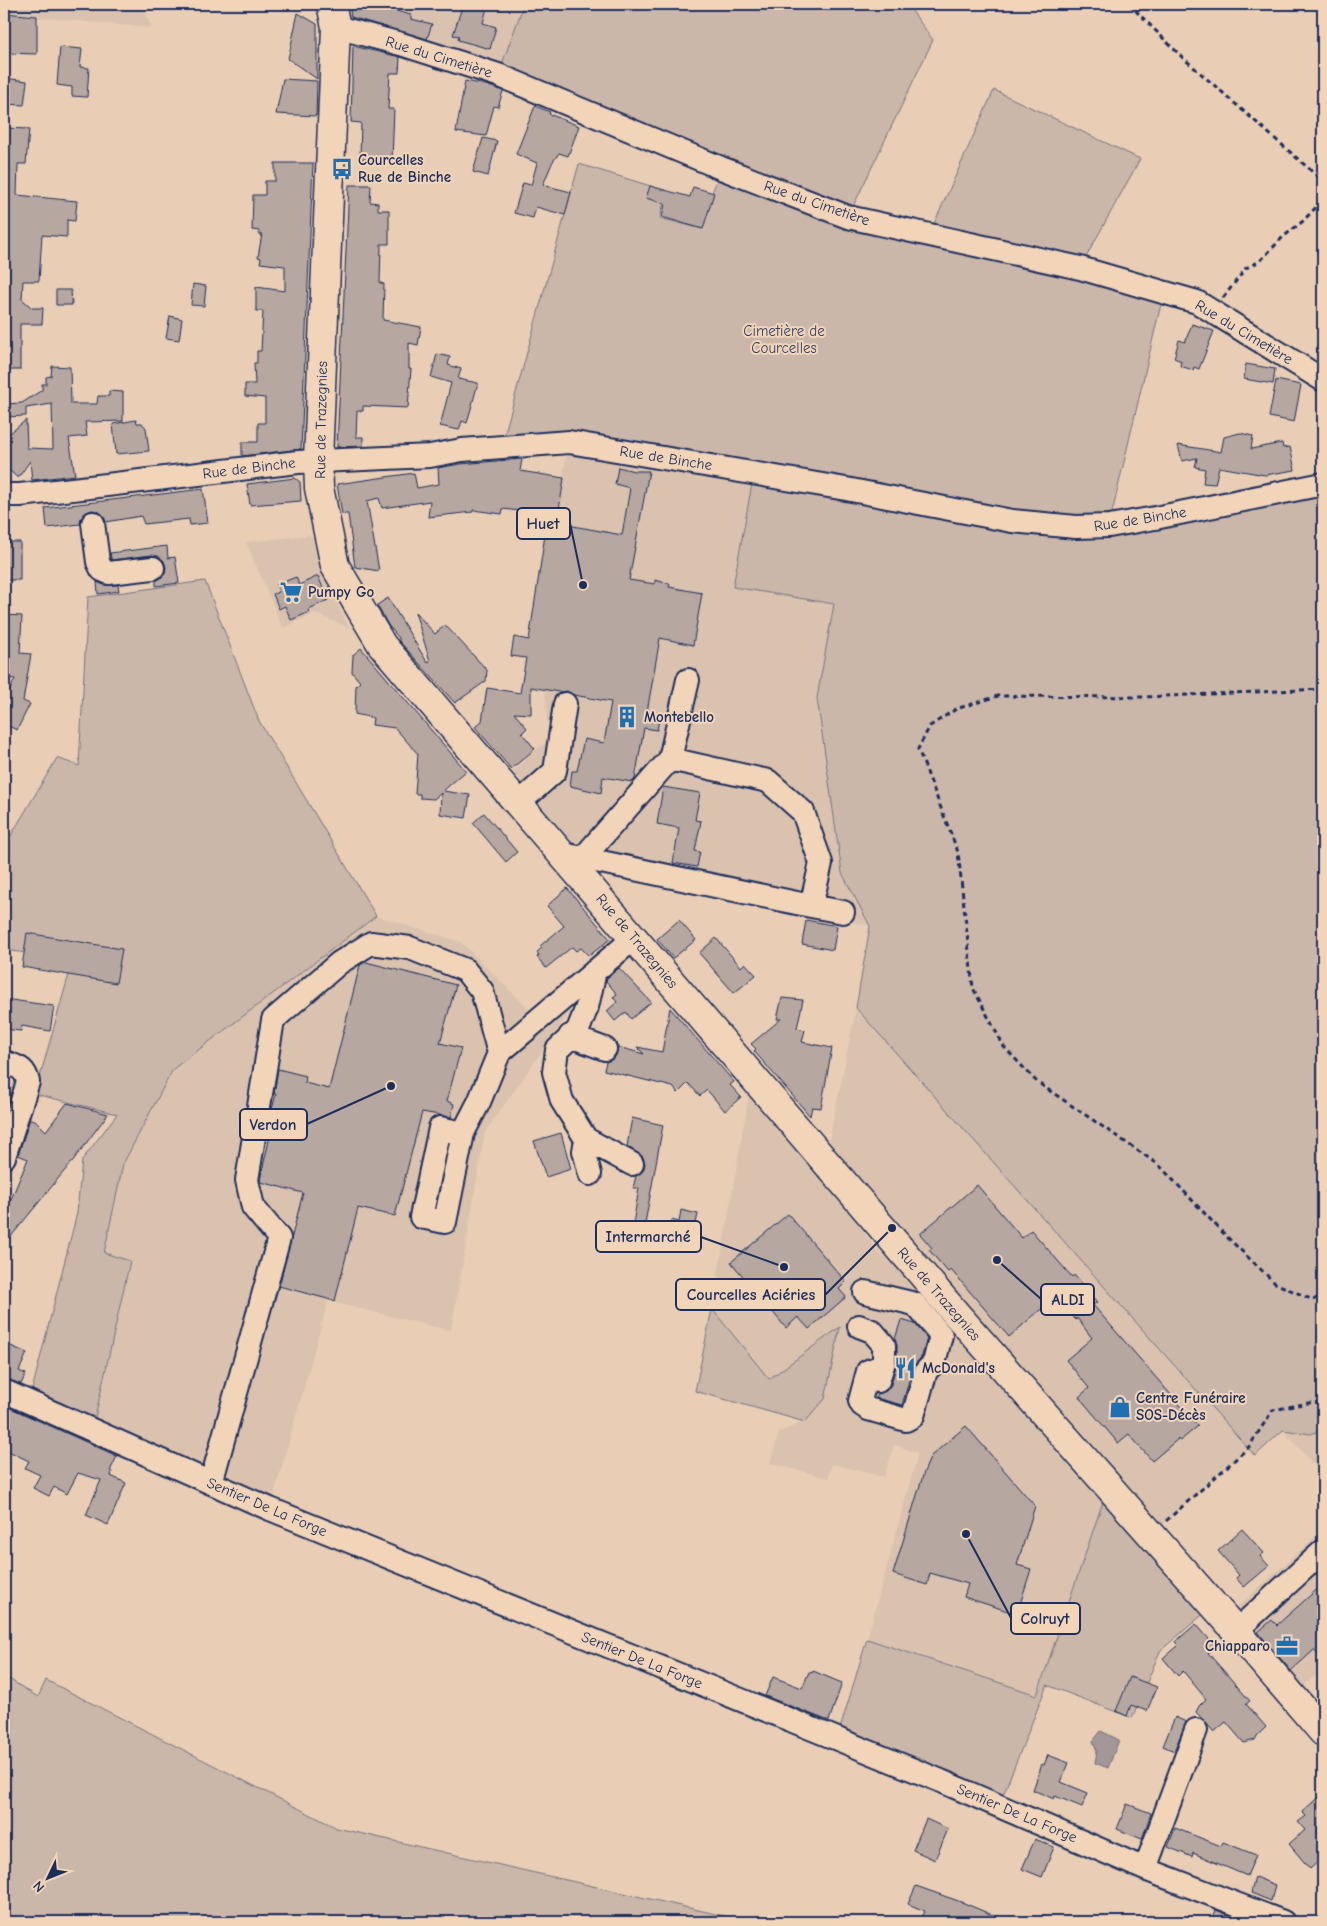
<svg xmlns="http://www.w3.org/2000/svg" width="1327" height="1926" font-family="'Comic Neue',sans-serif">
<rect width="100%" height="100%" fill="#e9ceb5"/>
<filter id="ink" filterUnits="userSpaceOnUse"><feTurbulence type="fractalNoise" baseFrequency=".02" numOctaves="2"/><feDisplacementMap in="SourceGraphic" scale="10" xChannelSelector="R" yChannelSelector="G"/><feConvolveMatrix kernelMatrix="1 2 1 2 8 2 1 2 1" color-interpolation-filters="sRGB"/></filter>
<g filter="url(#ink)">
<path fill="#dac2af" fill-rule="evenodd" d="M4,4H141L152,28L4,14Z
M413,4H524L498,75L401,44Z
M569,442L754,473L835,604L817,698L842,873L870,926L570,863L501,782L549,739L545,691L524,687Z
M311,535L325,578L349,628L315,613L283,628L246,542Z
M376,916L461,942L530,1010L626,929L642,948L576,1003L485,1132L451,1331L328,1301L270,1509L92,1431L130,1262L103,1253L123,1164L173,1069Z
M856,1008L1248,1448L1151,1535L1108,1487L1037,1695L867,1639L918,1453L894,1445L884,1477L832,1464L828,1478L770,1463L779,1432L804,1422L695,1391L712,1309L749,1095L760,1086L825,1161ZM875,1221L953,1331L894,1253L884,1258L864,1233Z
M1323,1429V1475L1283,1430L1311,1434Z
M1323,1530V1668L1293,1696L1225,1618Z"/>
<path fill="#cbb7a9" stroke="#737384" d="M524,4H907L933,40L848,217L929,235L994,90L1140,159L1080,268L1164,291L1109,526L1323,484V1429L1311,1434L1283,1430L1255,1456L856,1008L870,926L842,873L817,698L834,604L733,587L754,473L569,442L501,447L579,164L667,191L660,218L702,229L712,193L721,168L498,75Z
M205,581L259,721L376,916L173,1069L123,1164L104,1253L130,1261L92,1431L29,1402L77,1213L82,1160L117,1114L35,1094L73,960L13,951L4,941V847L57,758L79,766L88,597Z
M712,1309L769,1379L840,1327L825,1399L805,1422L695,1391Z
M1108,1487L1214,1605L1160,1651L1132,1718L1047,1685L999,1805L837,1739L867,1639L1037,1695Z
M4,1676L38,1697L46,1680L337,1828L751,1922H4Z"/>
<path fill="#a39797" stroke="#6d6d80" d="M1101,1731L1119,1740L1108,1768L1095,1763L1097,1751L1093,1741Z"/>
<path fill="#b6a7a0" stroke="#1b2f5e" d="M349,4H392L393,10L411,15V19L432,24L427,39L351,17Z
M463,4H488L483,23L496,27L490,49L458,40L459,36L453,35Z
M4,13L37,16V54L4,53Z
M298,13L317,24V79L288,59Z
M353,46L400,57L399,73H390L388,109H394L392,160L360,159L361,123L351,122Z
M60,47L82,49L80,67L89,68L87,97L72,96V87L57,85Z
M4,78L27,81L24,105L4,104Z
M283,79L317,81L316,116L276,114Z
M465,81L486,85L503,91L498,107L494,106L486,136L456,132Z
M535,106L550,112L549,114L579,126L568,156L559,153L552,163L543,185L571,192L565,215L536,207L533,218L514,213L523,183L531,185L537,163L516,154Z
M4,128L29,129L26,164H18L17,195L77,201L75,221L67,220V237L42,235L39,281H23L22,299L32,308H43L42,324H20V370H4Z
M483,138L497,141L488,176L473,172Z
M275,163H313L301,449L242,456V442H258V423H265V398L245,396V384H255L254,363H257V351H261L263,311H256V287L285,291V266L260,263L261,258L258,257L262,234H259V231L252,230L253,195H265V181H275Z
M349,185H371L370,202L378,203V210H389V244H381L380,283L384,284L383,320L421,327L418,345L409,343V369H411L408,408L363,406V411H357L356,437H363V446L337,447Z
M650,186L690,197L693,187L714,193L703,229L662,217L665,204L646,198Z
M193,284L206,286L204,306L191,305Z
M56,290H71L72,305H56Z
M170,316L182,319L179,340L166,338Z
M1192,324L1214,331L1199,369L1194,367L1193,370L1180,366L1181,361L1174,358L1179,340L1185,342Z
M437,354L450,357L448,365L461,369L458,379L478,383L467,423L462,421L459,430L440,426L451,383L431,377Z
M1246,364L1275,369L1273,384L1244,379Z
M52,366L70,367L71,404H97L98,396H109V391L123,392V421L85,422L87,436L69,438L75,475L32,480L30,461L18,478L4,466V438L26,420L27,448L53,449L52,404L26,408V416L4,417V404L22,403L42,390V384H46V377L51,376Z
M1276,380L1301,385L1294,422L1269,417Z
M136,420L137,423H142L146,428L149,451L116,454L113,424Z
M1240,433L1253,436L1251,449L1282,443L1283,448L1290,447L1295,470L1265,475L1219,467L1215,484L1203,483L1205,469L1195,467L1197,458L1182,461L1178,445L1221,452L1224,437Z
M522,459L520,471L564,478L557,523L622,535L630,488L615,484L618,467L634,471H649L629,580L655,584V580L670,584L669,587L702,593L693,645L660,638L647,712L660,714L657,730L644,728L635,779L632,782L603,777L601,793L570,786L572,771H577L584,739L604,743L611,702L574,695L567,691L559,692L531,687V714L514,713L527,728L522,733L535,749L511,769L475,727L482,721L487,688L520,693L526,658L511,656L514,637L529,640L545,535L525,532L528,512L503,509L502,514L473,510V512L428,517L430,501L382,508L379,498L367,501L379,571L355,567L348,514H342L337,484L414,473L417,488L439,484L438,468L460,464Z
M295,478L300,482L301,501L250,505L247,484Z
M203,489L208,523L190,525L189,519L144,524L141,516L106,522L103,515L98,511L92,510L85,513L81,518L80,524L47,528L45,508Z
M4,542H20V580H4Z
M167,546L168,558L175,557L179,583L156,586V581L161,578L165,574L166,567L164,561L158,556L152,555L111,560V558L110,553Z
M318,576L328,600L309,609L310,612L291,620L285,606L279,609L273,594L279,592L276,585L296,577L299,585Z
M97,582L104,585H118L119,591L98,594Z
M388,598L427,662L430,661L415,612L435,634L445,625L487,670L486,681L455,703L399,641V638L388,625L377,605Z
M4,615L22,616L20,653L31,654L23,701L30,704L17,730L4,724V703L15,679L4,678Z
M361,648L466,771L443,791L470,795L466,818L440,814L441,793L434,799L420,798V794H415L418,754L395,728L372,725L373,718L355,714L356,686L360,682L352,672L353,655Z
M663,787L700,793L695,820L701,821L695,851L700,852L697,867L673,863L679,828L657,824Z
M484,813L517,852L506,862L473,823Z
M567,888L610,939L589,956L581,948L576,951L572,947L546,968L537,957L539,955L537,952L542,948L540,946L564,926L547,906Z
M679,920L696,940L673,958L657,939Z
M806,920L837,926L833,950L802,944Z
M27,933L122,949L116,983L22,967Z
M716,938L741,967L745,963L756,975L734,993L699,953Z
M366,962L456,985L440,1043L461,1048L447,1101L454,1104L451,1117L422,1112L395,1216L358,1208L335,1301L279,1286L303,1193L261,1182L260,1180L275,1114L271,1113L276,1094H274L278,1069L306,1076L305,1083L329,1089L360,965Z
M619,968L651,1002L631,1019L626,1012L615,1021L607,1011L617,1002L613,997L617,994L606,981L607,978Z
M782,998L803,1000L797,1028L805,1030L802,1042L832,1048L821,1108L812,1107L810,1116L754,1051L756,1049L751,1044L781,1019H777Z
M4,999L54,1006L50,1031L22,1026L21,1031L4,1029Z
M670,1008L734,1082L730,1085L741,1097L725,1111L707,1090L700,1096L688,1083L678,1093L673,1087L604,1070L606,1062L613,1059L617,1054L618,1047L644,1054L637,1047L662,1052Z
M67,1103L108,1114L75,1158L4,1245V1216L28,1159L18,1155L30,1119L35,1120L46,1131Z
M632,1118L663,1125L642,1240L623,1236L626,1223L633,1224L639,1188H633L636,1176L643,1171L645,1164L643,1157L627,1146Z
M561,1133L571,1169L546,1177L534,1141Z
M977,1185L1022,1238L1031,1230L1072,1277L1074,1275L1097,1302L1093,1305L1198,1426L1180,1441L1178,1439L1152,1461L1129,1434L1118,1443L1079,1397L1089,1388L1066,1360L1092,1338L1077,1318L1076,1320L1055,1297L1009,1337L951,1270L948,1272L929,1250L932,1248L920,1234Z
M681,1210L698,1214L692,1242L668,1237L672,1220L679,1222Z
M788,1214L846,1282L839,1289L846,1297L809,1329L798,1317L786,1328L731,1262Z
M901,1320L915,1324L927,1338L922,1356L913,1367L902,1405L876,1398L878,1394L886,1391L891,1385L897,1362V1345L895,1339Z
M4,1343L27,1353L19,1371L26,1374L21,1384L4,1378Z
M4,1405L117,1456L110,1471L112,1472L111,1476L126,1483L108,1525L86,1515L101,1480L78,1473L67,1494L54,1487L49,1496L33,1488L40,1475L25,1468L29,1461L4,1449Z
M966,1426L1035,1506L1017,1565L1031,1569L1017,1614L964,1597L968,1584L930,1573L927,1585L893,1574L924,1472L931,1456Z
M1242,1529L1264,1553L1260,1556L1269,1566L1244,1587L1236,1578L1239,1575L1218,1551Z
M1323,1584V1661L1314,1650L1291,1671L1258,1632L1272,1620L1277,1625Z
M1196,1624L1215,1646L1208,1653L1250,1701L1246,1704L1266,1727L1257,1736L1255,1740L1244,1743L1226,1722L1214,1732L1196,1712L1199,1706L1206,1699L1183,1671L1178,1676L1163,1658L1178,1645L1175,1642Z
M813,1671L842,1683L829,1721L765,1696L773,1677L802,1688L809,1672L812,1673Z
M1130,1677L1157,1687L1147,1711L1131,1705L1127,1716L1116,1711Z
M1175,1717L1186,1722L1174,1751L1163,1746Z
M1048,1755L1069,1763L1061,1782L1088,1793L1082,1807L1055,1796L1054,1799L1033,1790L1042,1764L1044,1765Z
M1323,1793V1857L1310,1869L1289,1844L1305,1830L1298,1822L1306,1816L1302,1812Z
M1127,1804L1151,1813L1142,1839L1117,1829Z
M926,1819L948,1829L935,1860L913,1850Z
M1175,1828L1221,1846L1223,1842L1256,1855L1247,1876L1193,1853L1192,1857L1168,1847Z
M1035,1839L1054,1847L1042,1877L1022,1869Z
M1255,1877L1275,1885L1271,1901L1251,1893Z
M916,1886L964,1903L1009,1922H920L925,1911L908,1904Z
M1216,1910L1247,1922H1211Z"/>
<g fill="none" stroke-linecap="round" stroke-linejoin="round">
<g stroke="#1b2f5e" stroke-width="26">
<path id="minor" d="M336,27L401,44L498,75L721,168L848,217L1080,268L1197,302L1323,380
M4,495H20L90,487L298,462L430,456L462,450L569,442L846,489L1012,521L1076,527L1109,526L1155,518L1323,484
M93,523L98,562L102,570L109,573L153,568
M670,759L688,680
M519,803L555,771L565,704
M563,854L811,906L821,863L803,812L768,781L670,759L583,858
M811,906L843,912
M595,971L587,1007L578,1030L557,1050L554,1072L562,1101L586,1139L632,1164
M570,1036L605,1049
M4,1062C17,1067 25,1067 28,1082L4,1157
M463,1133L440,1128L421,1217L445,1222L463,1133L479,1102L499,1053L634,938
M586,1139L584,1151L590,1174
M865,1292L915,1304L941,1335L934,1363L926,1371L913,1416L906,1420L868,1409L862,1405L860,1401L868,1371L882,1366
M859,1326L872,1331L884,1345V1362L878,1381
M4,1391L270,1509L941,1781L1145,1869L1283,1922
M211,1483L279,1238L253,1207L247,1180L273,1020L339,963L371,943L410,948L465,970L482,991L499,1053
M1236,1631L1323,1551
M1145,1869L1196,1730"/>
</g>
<g stroke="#1b2f5e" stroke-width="31">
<path id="major" d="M331,4L336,27L318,460L319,488L335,566L382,645L958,1316L1225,1618L1323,1732"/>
</g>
<path stroke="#1b2f5e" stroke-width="3" stroke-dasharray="5 4" stroke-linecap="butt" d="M1129,4L1181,56L1323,181
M1223,298L1246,268L1260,261L1283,237L1302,222L1323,200
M1323,689L1144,697L998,696L956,709L930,726L918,749L958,852L973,988L1004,1047L1037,1082L1159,1165L1226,1236L1275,1283L1313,1300L1323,1295
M1166,1521L1248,1448L1273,1410L1308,1403L1323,1402"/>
<use href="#minor" stroke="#f2d5b9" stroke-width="22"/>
<use href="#major" stroke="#f2d5b9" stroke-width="28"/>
</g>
</g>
<defs>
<g id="bus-bare" transform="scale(1.725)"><path d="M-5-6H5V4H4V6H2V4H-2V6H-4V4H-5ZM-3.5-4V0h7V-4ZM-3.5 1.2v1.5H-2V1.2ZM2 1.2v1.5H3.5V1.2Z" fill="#1f6fb2" stroke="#f2d5b9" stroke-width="2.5" paint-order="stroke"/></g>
<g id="supermarket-bare" transform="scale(1.725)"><path d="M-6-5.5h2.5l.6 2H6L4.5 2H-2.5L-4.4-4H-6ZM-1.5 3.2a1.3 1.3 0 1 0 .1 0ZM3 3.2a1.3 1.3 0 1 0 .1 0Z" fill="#1f6fb2" stroke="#f2d5b9" stroke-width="2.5" paint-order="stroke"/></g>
<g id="building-bare" transform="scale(1.725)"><path d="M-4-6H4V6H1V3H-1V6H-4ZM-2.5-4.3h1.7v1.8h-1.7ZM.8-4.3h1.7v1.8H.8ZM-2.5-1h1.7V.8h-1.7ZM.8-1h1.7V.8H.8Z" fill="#1f6fb2" stroke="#f2d5b9" stroke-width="2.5" paint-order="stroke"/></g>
<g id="restaurant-bare" transform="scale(1.725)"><path d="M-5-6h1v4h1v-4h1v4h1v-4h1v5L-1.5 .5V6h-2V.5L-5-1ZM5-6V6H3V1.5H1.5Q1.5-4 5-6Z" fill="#1f6fb2" stroke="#f2d5b9" stroke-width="2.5" paint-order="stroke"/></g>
<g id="shop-bare" transform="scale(1.725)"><path d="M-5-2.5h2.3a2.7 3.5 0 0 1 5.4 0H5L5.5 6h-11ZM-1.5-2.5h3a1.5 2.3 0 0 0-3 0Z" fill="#1f6fb2" stroke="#f2d5b9" stroke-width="2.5" paint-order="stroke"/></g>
<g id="office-bare" transform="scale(1.725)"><path d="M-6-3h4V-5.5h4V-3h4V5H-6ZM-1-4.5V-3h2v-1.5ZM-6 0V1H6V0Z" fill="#1f6fb2" stroke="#f2d5b9" stroke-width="2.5" paint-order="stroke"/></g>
</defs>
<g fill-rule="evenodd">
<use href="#bus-bare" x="342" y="169"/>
<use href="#supermarket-bare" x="291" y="592"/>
<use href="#building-bare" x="627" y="717"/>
<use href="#restaurant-bare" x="905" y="1368"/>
<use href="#shop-bare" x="1120" y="1407"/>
<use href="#office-bare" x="1287" y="1646"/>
</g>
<g text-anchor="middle" stroke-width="4" stroke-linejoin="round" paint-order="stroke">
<g font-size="15" fill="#1b2f5e" stroke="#f2d5b9">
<text transform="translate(439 57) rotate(17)" y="5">Rue du Cimetière</text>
<text transform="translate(817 203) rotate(19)" y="5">Rue du Cimetière</text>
<text transform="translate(1244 332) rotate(31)" y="5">Rue du Cimetière</text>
<text transform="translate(321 420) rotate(-89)" y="5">Rue de Trazegnies</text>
<text transform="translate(666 458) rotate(9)" y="5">Rue de Binche</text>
<text transform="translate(249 468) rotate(-7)" y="5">Rue de Binche</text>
<text transform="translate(1140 519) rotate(-9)" y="5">Rue de Binche</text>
<text transform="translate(637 941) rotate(50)" y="5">Rue de Trazegnies</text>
<text transform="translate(939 1294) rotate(49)" y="5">Rue de Trazegnies</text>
<text transform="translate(267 1507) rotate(23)" y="5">Sentier De La Forge</text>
<text transform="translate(642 1660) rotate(22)" y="5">Sentier De La Forge</text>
<text transform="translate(1017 1813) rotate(23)" y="5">Sentier De La Forge</text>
</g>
<g font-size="15" font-weight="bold" fill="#1b2f5e" stroke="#f2d5b9" text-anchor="start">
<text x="358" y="165">Courcelles<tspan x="358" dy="17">Rue de Binche</tspan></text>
<text x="308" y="597">Pumpy Go</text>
<text x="644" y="722">Montebello</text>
<text x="922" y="1373">McDonald's</text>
<text x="1136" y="1403">Centre Funéraire<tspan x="1136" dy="17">SOS-Décès</tspan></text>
<text x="1270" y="1651" text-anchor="end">Chiapparo</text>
</g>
<g font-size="15" fill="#354369" stroke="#f2d5b9">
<text x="784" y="336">Cimetière de<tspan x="784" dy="17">Courcelles</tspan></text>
</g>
</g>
<path fill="none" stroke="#1b2f5e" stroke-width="2" d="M583 585L570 523M391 1086L307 1124M784 1267L701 1237M892 1228L825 1295M997 1260L1041 1299M966 1534L1011 1618"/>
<g fill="#1b2f5e" stroke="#f2d5b9" stroke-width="2">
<circle cx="583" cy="585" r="5"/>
<circle cx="391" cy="1086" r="5"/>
<circle cx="784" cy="1267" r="5"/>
<circle cx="892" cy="1228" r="5"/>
<circle cx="997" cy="1260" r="5"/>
<circle cx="966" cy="1534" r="5"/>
</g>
<g fill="#f2d5b9" stroke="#1b2f5e" stroke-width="2">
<rect x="517" y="508" width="53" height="31" rx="5"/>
<rect x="240" y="1109" width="67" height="31" rx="5"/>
<rect x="596" y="1221" width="105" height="31" rx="5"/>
<rect x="676" y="1279" width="149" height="31" rx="5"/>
<rect x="1041" y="1284" width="53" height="31" rx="5"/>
<rect x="1011" y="1603" width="69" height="31" rx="5"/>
</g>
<g font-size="16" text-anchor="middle" font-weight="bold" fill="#1b2f5e">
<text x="543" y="529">Huet</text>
<text x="273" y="1130">Verdon</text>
<text x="648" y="1242">Intermarché</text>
<text x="751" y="1300">Courcelles Aciéries</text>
<text x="1068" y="1305">ALDI</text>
<text x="1045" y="1624">Colruyt</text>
</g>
<rect width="1327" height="1926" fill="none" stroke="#f2d5b9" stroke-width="20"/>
<rect x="10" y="10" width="1307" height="1906" fill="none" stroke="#1b2f5e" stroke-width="2" filter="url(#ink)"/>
<g transform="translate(48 1878) rotate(227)" stroke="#f2d5b9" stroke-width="4" paint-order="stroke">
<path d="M0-4L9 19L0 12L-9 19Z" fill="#1b2f5e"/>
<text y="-8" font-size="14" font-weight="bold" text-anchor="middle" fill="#1b2f5e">N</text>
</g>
</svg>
